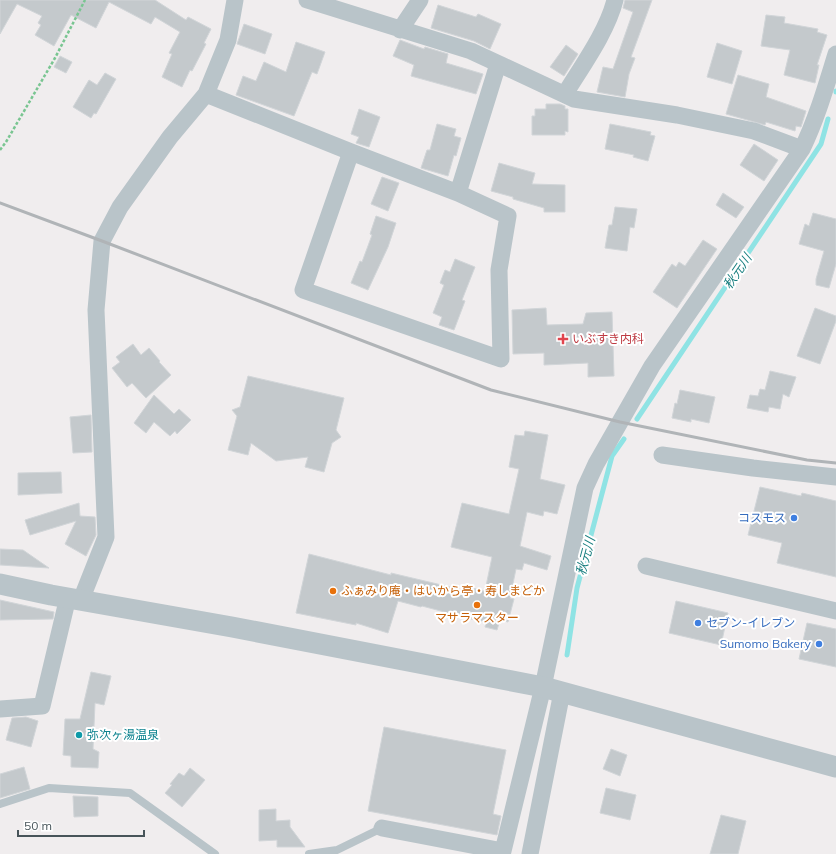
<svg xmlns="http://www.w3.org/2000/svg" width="836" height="854" font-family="Mulish,'Noto Sans JP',sans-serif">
<rect width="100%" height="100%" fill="#f0edee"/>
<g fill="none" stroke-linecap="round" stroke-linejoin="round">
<path stroke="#8fe3e4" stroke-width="5" d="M836,92V91
M637,419L821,144L828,119
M567,655L577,588L612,456L624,439"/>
</g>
<path fill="#c4c9cc" stroke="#d1d5d8" d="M0,0H155L186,20L188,17L211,29L204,43L206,44L192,71L190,70L182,87L162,77L172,54L169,53L180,32L155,17L151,24L109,2L96,28L71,15L54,46L35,35L41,25L38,23L42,16L17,4L0,34Z
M625,0H652L631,57L635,58L629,74L625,97L597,92L603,67L613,69L633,12L623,8Z
M438,5L476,17L478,14L501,24L490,49L474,41L431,28Z
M766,15L785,17L784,23L818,29L817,32L827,35L817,65H819L815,83L784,75L790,50L761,46Z
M244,24L272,34L265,54L237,44Z
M400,40L424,49L425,47L448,54L446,63L483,74L476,94L411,76L414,65L393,56Z
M296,42L325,52L317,74L312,72L294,116L236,95L243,76L256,81L264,62L286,72Z
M717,43L742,51L732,84L707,77Z
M566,45L578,54L564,76L550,67Z
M60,56L72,62L66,73L54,67Z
M105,73L116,79L96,114L94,113L91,118L73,107L89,80L97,85Z
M738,75L769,84L766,97L806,111L801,127L796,126L795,131L766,122L765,125L726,114Z
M546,104H560L565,106V109H568V132L565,131V135H532V116H535V109H546Z
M359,109L380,117L369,147L356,143L359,137L351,134Z
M437,124L456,129L454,136L461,138L456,156L454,155L448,176L421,168L427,150H430Z
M610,124L651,132L650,135L655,136L648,161L633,157L634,155L605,149Z
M754,144L778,160L764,181L740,165Z
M499,163L535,173L532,184L565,185V212H544V208L513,199V197L491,191Z
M382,177L399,183L388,211L371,204Z
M723,193L744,207L736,218L716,205Z
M615,207L637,209L634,228L630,227L627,251L605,248L609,225H612Z
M813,213L836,219V264L829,288L816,285V279L824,251L799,244L805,224L809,226Z
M376,216L396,223L388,247L368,290L351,283L360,261L362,262L372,235L370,234Z
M703,240L717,249L677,308L653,292L672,264L676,267L679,262L685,266Z
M455,259L475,267L462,300L465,301L454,330L439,325L442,317L433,313L444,285L440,283L445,270L450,272Z
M546,308L547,325L583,324L586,313L612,312L614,376L588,377V363L544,365V353L513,354L512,310Z
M815,308L836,316V321L820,364L797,356Z
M133,344L141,355L149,348L160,361L159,362L171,375L146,398L132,383L127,387L112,368L120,362L116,357Z
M770,371L796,377L789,397L783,394L780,409L769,407L768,412L747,408L750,395L758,396L760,389L765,390Z
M248,376L344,398L336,430L341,437L332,443L324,472L305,467L308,457L276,461L251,443L248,455L228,450L237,416L232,410L240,407Z
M680,390L715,397L709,423L691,419V422L672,418L675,403L677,404Z
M154,395L174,414L179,409L191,420L177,434L175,431L170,436L154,422L146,433L134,423Z
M91,415L92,452L73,453L70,417Z
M525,431L548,435L540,479L565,485L557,514L544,511L543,516L527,512L520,546L551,556L547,570L524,563L522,570L516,569L510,598L514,599L508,622L500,620L497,630L485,627L486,623L422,606L421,607L398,601L388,633L356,623V625L296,613L309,554L391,575V573L467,591L468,587L485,591L492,557L451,547L462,503L509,514L519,469L509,467L515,435L524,436Z
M61,472L62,493L18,495V473Z
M760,487L801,496L802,493L836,501V577L777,563L782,543L748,535Z
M79,503L80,516L95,517L96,535L86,556L65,544L76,521L30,535L25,520Z
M0,549L23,550L49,568L0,565Z
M0,600L54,612L53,619L0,620Z
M676,601L728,613L721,645L669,633Z
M807,623L836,629V667L799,659Z
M91,672L111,676L104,705L95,703L93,749L99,752L98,768L71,767V756L63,755L65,719H80Z
M26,717L38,721L31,747L6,740L12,718Z
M384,727L506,750L493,814L501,816L497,835L368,811Z
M611,749L627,755L620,776L603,769Z
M24,767L30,789L0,798V774Z
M190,768L205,780L182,807L165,793L172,785L170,784L179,773L184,776Z
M606,788L636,795L630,820L600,813Z
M73,796L98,797V816L74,817Z
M276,809V821L290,820V827L305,847H277V840L259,841V810Z
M721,815L746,821L738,854H710Z"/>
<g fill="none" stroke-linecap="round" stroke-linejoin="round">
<path stroke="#79c591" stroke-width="2.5" stroke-dasharray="3 2" stroke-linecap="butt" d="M0,150L6,142L55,58L85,0"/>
<path stroke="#b9c4c9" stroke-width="8" d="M0,804L49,788L130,793L215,854
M309,854L337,850L382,828"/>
<path stroke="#b9c4c9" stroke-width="17" d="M307,0L471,51L574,99L677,115L754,131L802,149
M400,30L420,0
M206,94L351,152L458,193L508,216L499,270L501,359L303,290L351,152
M565,94C582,66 607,32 615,0
M458,193L498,64
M662,455L753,468L836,477
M646,566L836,611
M81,600L106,537L96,310L102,241L120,207L170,137L206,94L228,40L235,0
M0,709L42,706L68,597
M382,828L503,851L543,687L585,488L596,464L652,366L802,149C817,118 826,86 836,54
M530,854L562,692"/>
<path stroke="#b9c4c9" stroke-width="21" d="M0,584L51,595L232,627L543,687L836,767"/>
<path stroke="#b0b4b7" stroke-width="3" d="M0,203L102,241L491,390L620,422L807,460L836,463"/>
</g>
<path fill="#e0444e" stroke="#fff" stroke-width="1.5" d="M561 333h4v4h4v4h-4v4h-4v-4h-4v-4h4z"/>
<g fill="#3f7fe0" stroke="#fff" stroke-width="1.5">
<circle cx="794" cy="518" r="4"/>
<circle cx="698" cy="623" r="4"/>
<circle cx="819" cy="644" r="4"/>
</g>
<g fill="#e8710a" stroke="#fff" stroke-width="1.5">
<circle cx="333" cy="591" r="4"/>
<circle cx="477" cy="605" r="4"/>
</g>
<circle fill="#0f9aa8" stroke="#fff" stroke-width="1.5" cx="79" cy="735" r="4"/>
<g text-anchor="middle" stroke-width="4" stroke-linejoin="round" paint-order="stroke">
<g font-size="12" fill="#be3a42" stroke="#fff" text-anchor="start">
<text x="572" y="343">いぶすき内科</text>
</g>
<g font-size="12" fill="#366cbe" stroke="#fff" text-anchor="end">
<text x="786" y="522">コスモス</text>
<text x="706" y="627" text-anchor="start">セブン-イレブン</text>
<text x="811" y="648">Sumomo Bakery</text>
</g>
<g font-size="12" fill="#c56008" stroke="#fff" text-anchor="start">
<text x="341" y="595">ふぁみり庵・はいから亭・寿しまどか</text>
<text x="477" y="622" text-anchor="middle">マサラマスター</text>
</g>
<g font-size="12" fill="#0d838f" stroke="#fff" text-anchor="start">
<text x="87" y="739">弥次ヶ湯温泉</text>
</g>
<g font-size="13" font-style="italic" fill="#177e7f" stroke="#fff">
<text transform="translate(737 271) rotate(-56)" y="5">秋元川</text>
<text transform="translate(585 556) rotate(-75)" y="5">秋元川</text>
</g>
</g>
<path d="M18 830v6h126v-6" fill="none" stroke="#475459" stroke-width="2"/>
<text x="24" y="830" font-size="12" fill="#475459" stroke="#ffffff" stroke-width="3" paint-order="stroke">50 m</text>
</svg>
